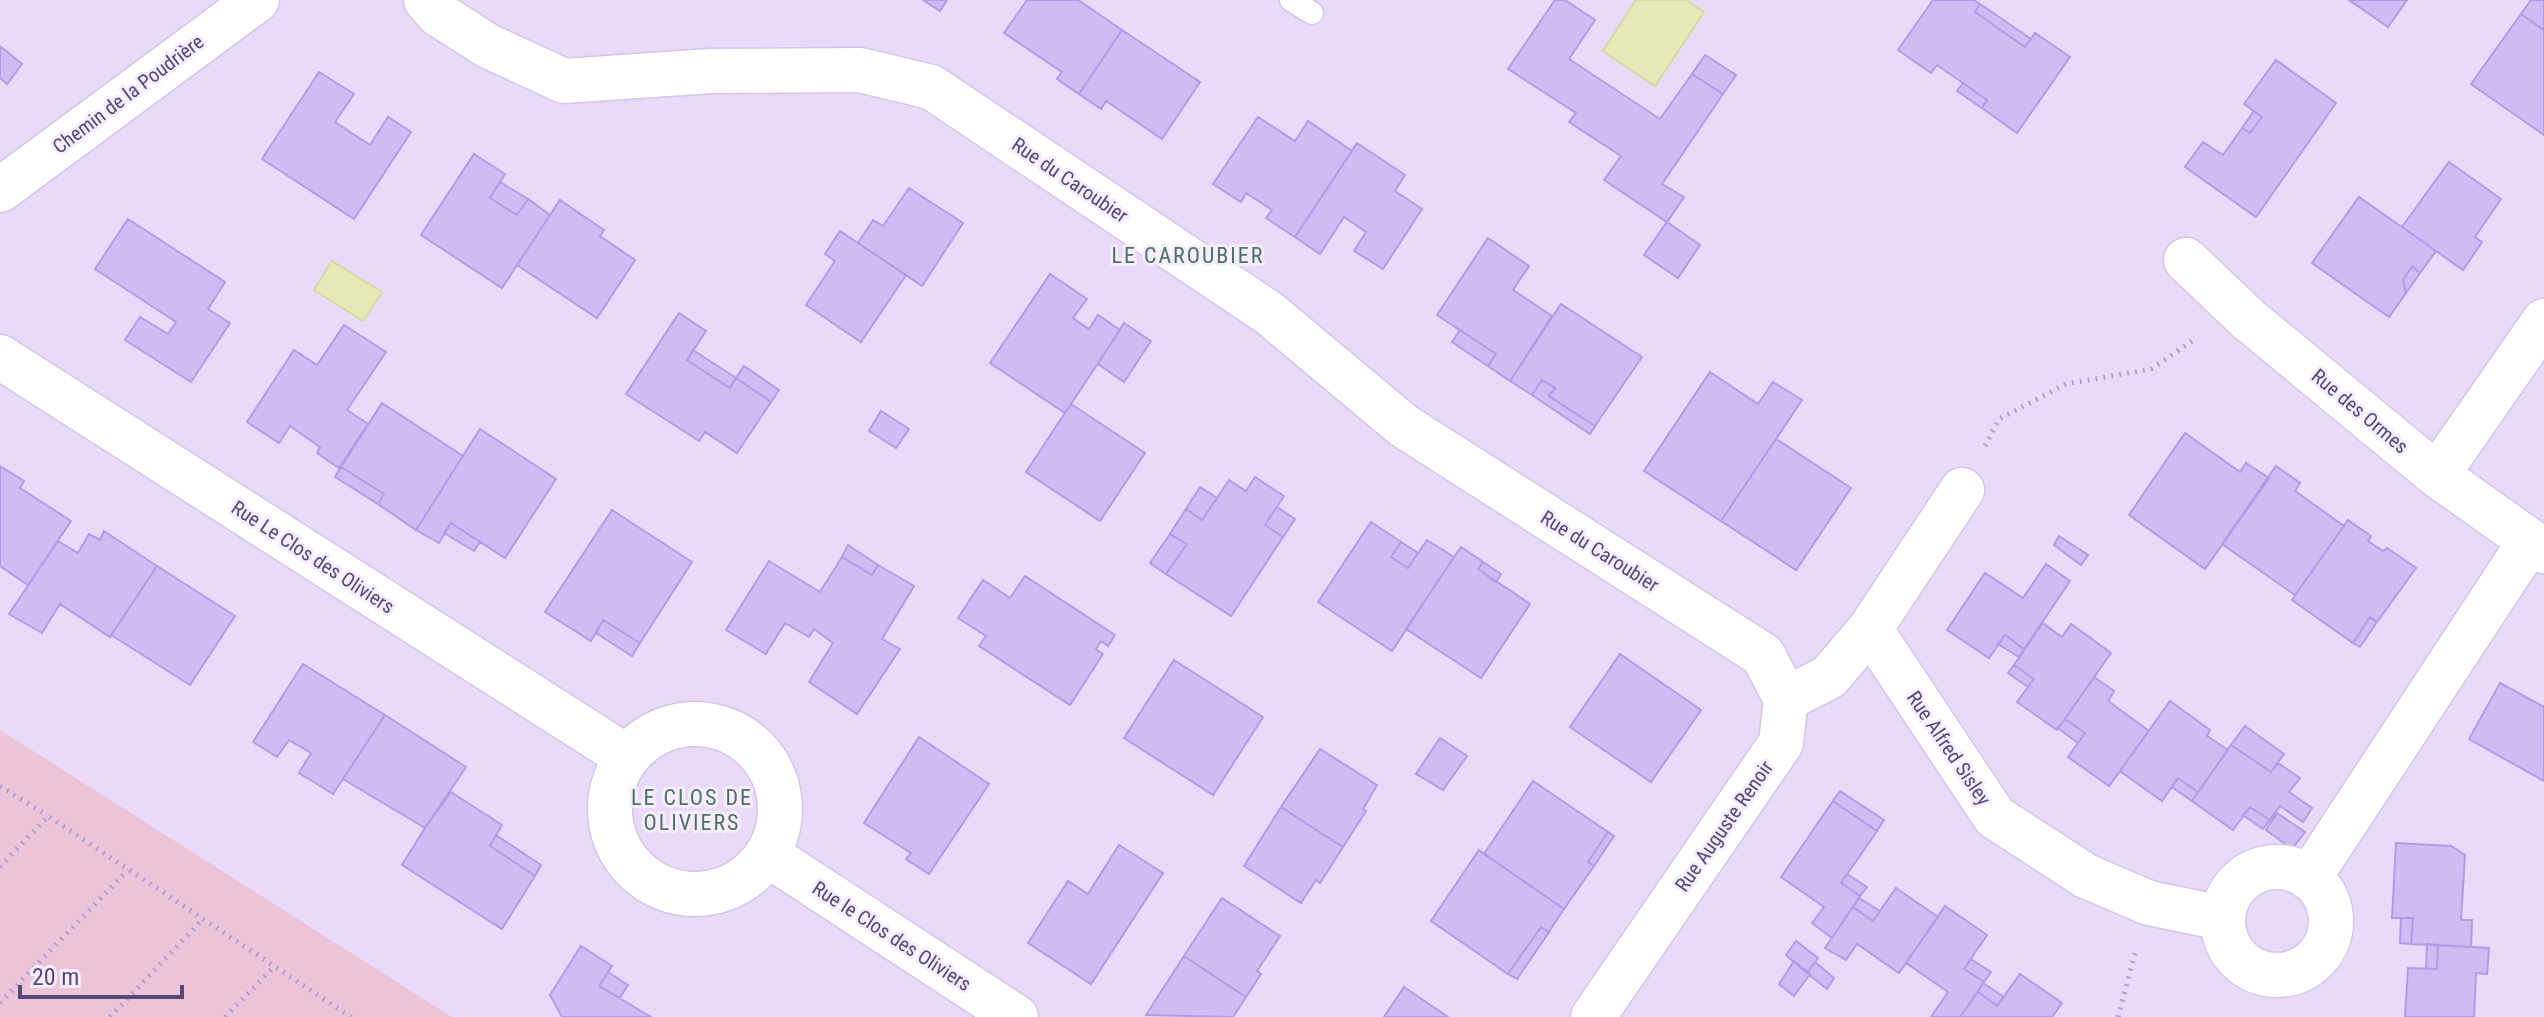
<svg xmlns="http://www.w3.org/2000/svg" width="2544" height="1017" font-family="'Roboto Condensed',sans-serif">
<rect width="100%" height="100%" fill="#f2e6fd"/>
<path fill="#e9dafa" d="M0,0H2544V1017H0Z"/>
<path fill="#ecc4d7" d="M0,730L452,1017H0Z"/>
<path fill="#e5e8b9" stroke="#d5da9f" stroke-width="2" d="M1636,0H1686L1704,12L1655,86L1603,51Z
M332,261L382,292L363,321L314,290Z"/>
<path fill="#cebdf3" stroke="#b39ce7" stroke-width="2" d="M923,0H947L940,11Z
M1027,0H1078L1122,30L1079,94L1057,79L1062,72L1004,33Z
M1555,0H1565L1595,20L1569,59L1660,119L1692,74L1723,94L1662,184L1684,197L1667,222L1604,180L1621,156L1569,122L1576,113L1508,69Z
M1933,0H1974L1980,4L1975,12L2025,47L2035,33L2070,57L2017,133L1982,108L1987,100L1963,83L1937,65L1931,73L1898,50Z
M2349,0H2407L2388,27Z
M2531,0H2544V30L2521,14Z
M1980,4L2031,39L2025,47L1975,12Z
M2521,14L2544,30V135L2471,84Z
M1122,30L1200,82L1162,139L1106,101L1101,109L1079,94Z
M0,46L22,64L7,84L0,78Z
M1705,55L1736,75L1723,94L1692,74Z
M2276,60L2336,103L2256,217L2185,167L2203,142L2223,155L2242,128L2250,133L2262,117L2244,104Z
M319,72L354,94L335,122L370,145L388,117L411,132L354,219L262,159Z
M1963,83L1987,100L1982,108L1957,91Z
M2254,111L2262,117L2250,133L2242,128Z
M1258,117L1295,141L1308,121L1352,151L1295,237L1266,218L1272,210L1246,193L1241,202L1213,184Z
M1357,143L1405,175L1395,191L1422,209L1383,269L1354,251L1366,232L1344,217L1320,254L1295,237Z
M474,154L505,174L490,198L517,215L528,199L550,215L502,288L421,235Z
M2449,162L2501,199L2475,237L2482,242L2463,270L2402,227Z
M500,182L528,199L517,215L490,198Z
M909,188L963,223L922,286L858,243L873,220L883,226Z
M2359,197L2436,251L2420,273L2412,266L2403,280L2406,293L2389,317L2312,263Z
M560,200L604,230L600,236L635,260L597,318L517,265Z
M128,219L225,282L208,309L230,323L191,382L125,340L140,317L168,334L176,322L95,269Z
M1667,222L1700,245L1678,278L1644,255Z
M840,231L906,275L861,342L806,305L835,261L825,254Z
M1488,238L1529,266L1513,290L1552,316L1510,381L1488,366L1496,354L1437,315Z
M2412,266L2420,273L2406,293L2403,280Z
M1050,274L1087,299L1073,318L1089,329L1098,315L1120,330L1065,413L990,363Z
M1561,304L1642,357L1595,426L1549,396L1555,388L1542,380L1532,395L1510,381Z
M679,313L706,331L687,360L730,388L736,378L771,402L737,453L705,432L699,441L626,394Z
M1124,323L1151,341L1124,382L1098,364Z
M344,325L386,352L347,410L368,424L339,468L317,453L320,447L290,426L279,443L247,422L294,350L317,365Z
M1460,330L1496,354L1488,366L1452,342Z
M693,350L736,378L730,388L687,360Z
M744,366L779,390L771,402L736,378Z
M1710,372L1758,404L1773,382L1802,400L1721,521L1644,471Z
M1542,380L1555,388L1549,396L1595,426L1590,434L1532,395Z
M382,403L463,456L416,530L378,504L384,494L341,467Z
M1071,404L1145,453L1100,521L1026,472Z
M881,411L909,429L896,448L869,431Z
M480,429L556,479L505,558L451,523L439,543L416,530Z
M2185,433L2240,472L2246,463L2269,478L2205,569L2129,515Z
M1776,439L1851,488L1796,570L1721,521Z
M0,466L24,481L20,488L71,521L28,585L0,566Z
M2276,466L2300,483L2295,491L2344,526L2295,595L2222,544Z
M341,467L384,494L378,504L335,477Z
M1255,477L1284,496L1265,525L1283,537L1231,616L1166,574L1187,544L1170,534L1186,509L1202,520L1229,480L1246,491Z
M1200,487L1217,498L1202,520L1186,509Z
M1277,507L1295,519L1283,537L1265,525Z
M612,510L692,562L640,643L603,620L591,641L545,612Z
M2348,520L2371,536L2368,541L2383,551L2387,548L2416,568L2377,622L2370,617L2353,643L2292,600Z
M1371,522L1401,542L1391,557L1408,568L1427,540L1454,557L1392,651L1318,602Z
M451,523L480,542L474,551L444,533Z
M104,531L157,566L110,637L60,604L42,633L9,614L58,541L78,553L89,534L100,540Z
M1170,534L1187,544L1166,574L1150,563Z
M2059,536L2088,555L2081,565L2054,545Z
M1401,542L1418,553L1408,568L1391,557Z
M848,545L878,565L872,575L842,557Z
M1461,547L1483,562L1478,569L1530,604L1481,678L1406,629Z
M842,557L872,575L878,565L914,586L882,639L900,649L857,714L809,682L833,643L814,629L809,637L785,623L766,654L726,630L769,561L820,592Z
M1483,562L1501,574L1496,582L1478,569Z
M2046,564L2070,581L2024,649L2005,635L1989,658L1947,630L1985,573L2023,598Z
M157,566L235,616L190,685L111,635Z
M1025,576L1115,635L1108,646L1101,641L1096,649L1103,654L1070,705L979,646L986,636L958,618L983,580L1010,598Z
M2370,617L2377,622L2360,647L2353,643Z
M603,620L640,643L632,656L596,633Z
M2043,623L2062,637L2071,624L2111,653L2057,730L2017,702L2034,679L2014,665Z
M2005,635L2024,649L2019,657L1998,644Z
M1620,654L1701,710L1651,782L1570,727Z
M1174,660L1263,717L1213,795L1124,738Z
M303,664L385,715L333,794L299,773L311,753L289,740L277,757L253,742Z
M2014,665L2034,679L2028,687L2008,673Z
M2094,677L2114,691L2108,701L2149,731L2109,786L2068,757L2085,733L2065,719Z
M2500,683L2544,707V781L2469,739Z
M2170,701L2210,730L2207,736L2228,750L2198,792L2178,778L2162,801L2120,771Z
M385,715L466,767L425,828L343,779Z
M2065,719L2085,733L2078,743L2058,728Z
M2245,726L2284,754L2271,772L2231,745Z
M919,737L989,784L929,874L906,859L911,853L864,823Z
M1440,738L1467,756L1443,790L1416,774Z
M2231,745L2271,772L2278,763L2300,778L2289,792L2312,808L2303,822L2280,806L2270,820L2250,807L2233,830L2192,801Z
M1320,749L1377,785L1363,809L1366,811L1343,847L1281,807Z
M2178,778L2198,792L2192,801L2172,787Z
M1533,781L1608,832L1588,862L1594,866L1564,909L1484,854Z
M1840,791L1884,820L1877,831L1833,801Z
M451,792L502,825L490,846L535,876L502,929L402,865L425,828Z
M1833,801L1877,831L1841,883L1860,896L1832,938L1812,923L1824,907L1781,877Z
M1281,807L1343,847L1320,883L1316,880L1301,903L1244,866Z
M2250,807L2270,820L2263,829L2243,815Z
M2277,813L2305,832L2292,849L2266,830Z
M1608,832L1614,836L1594,866L1588,862Z
M496,835L541,865L535,876L490,846Z
M2396,843L2451,846L2465,855L2461,920H2472L2471,947L2411,944L2413,918H2392Z
M1119,845L1163,873L1091,984L1028,943L1068,881L1088,894Z
M1479,850L1564,909L1549,932L1541,927L1508,974L1431,921Z
M1847,874L1867,887L1860,896L1841,883Z
M1896,888L1938,917L1899,973L1857,944L1846,960L1825,948L1853,907L1873,921Z
M1222,898L1280,936L1257,971L1261,974L1246,997L1184,956Z
M1859,898L1880,911L1873,921L1853,907Z
M1945,906L1987,935L1964,969L1984,982L1960,1017H1931L1948,992L1906,963Z
M2401,918H2413L2411,944L2400,943Z
M1541,927L1549,932L1517,979L1508,974Z
M1796,941L1818,958L1807,973L1786,955Z
M2427,944L2438,945L2437,969H2426Z
M2438,945L2489,948L2487,974L2476,973L2474,1017H2405L2408,968L2437,969Z
M581,946L612,966L599,986L651,1017H562L550,995Z
M1184,956L1246,997L1233,1017L1146,1015Z
M1971,959L1991,972L1984,982L1964,969Z
M1794,961L1810,974L1794,996L1779,984Z
M1815,962L1834,978L1827,989L1807,973Z
M608,972L628,985L620,998L599,986Z
M2020,974L2062,1003L2052,1017H1960L1978,992L1997,1006Z
M1983,983L2004,997L1997,1006L1978,992Z
M1404,987L1448,1017H1384Z"/>
<g fill="none" stroke-linecap="round" stroke-linejoin="round">
<g stroke="#d3c6e7" stroke-width="25">
<path id="service" d="M1291,0L1312,13"/>
</g>
<g stroke="#d3c6e7" stroke-width="47">
<path id="minor" d="M426,0L438,14L488,46L564,81L711,71L860,70L931,87L1269,313L1404,426L1763,655L1786,699
M0,190L257,0
M2186,260L2248,319L2437,475L2544,551
M0,357L627,757
M2437,475L2544,321
M1870,629L1995,817L2086,876L2149,903L2222,918
M610 809a85 85 0 1 1 170 0a85 85 0 1 1-170 0Z
M768,855L1016,1017
M2223 921a54 54 0 1 1 108 0a54 54 0 1 1-108 0Z
M2309,878L2530,541
M1593,1017L1781,743L1786,699L1829,677L1870,629L1962,490"/>
</g>
<path stroke="#b19fd9" stroke-width="5" stroke-dasharray="2 6" stroke-linecap="butt" d="M1985,446L1999,419L2066,384L2151,369L2195,339
M0,786L48,816
M0,867L48,816L351,1017
M0,1003L128,870
M110,1017L203,919
M225,1017L275,966
M2118,1017L2136,950"/>
<use href="#service" stroke="#fff" stroke-width="22"/>
<use href="#minor" stroke="#fff" stroke-width="44"/>
</g>
<g text-anchor="middle" stroke-width="6" stroke-linejoin="round" paint-order="stroke">
<g font-size="20" fill="#564978" stroke="#f7edff">
<text transform="translate(128 94) rotate(-37)" y="7">Chemin de la Poudrière</text>
<text transform="translate(1070 180) rotate(34)" y="7">Rue du Caroubier</text>
<text transform="translate(2360 411) rotate(40)" y="7">Rue des Ormes</text>
<text transform="translate(1600 551) rotate(32)" y="7">Rue du Caroubier</text>
<text transform="translate(313 557) rotate(33)" y="7">Rue Le Clos des Oliviers</text>
<text transform="translate(1949 748) rotate(56)" y="7">Rue Alfred Sisley</text>
<text transform="translate(1724 826) rotate(-55)" y="7">Rue Auguste Renoir</text>
<text transform="translate(892 936) rotate(33)" y="7">Rue le Clos des Oliviers</text>
</g>
<g font-size="22" letter-spacing="2" fill="#4c7262" stroke="#f7edff">
<text x="1188" y="263">LE CAROUBIER</text>
<text x="692" y="805">LE CLOS DE<tspan x="692" dy="25">OLIVIERS</tspan></text>
</g>
</g>
<path d="M20 985v12h162v-12" fill="none" stroke="#564978" stroke-width="4"/>
<text x="32" y="985" font-size="24" fill="#564978" stroke="#f7edff" stroke-width="6" paint-order="stroke">20 m</text>
</svg>
